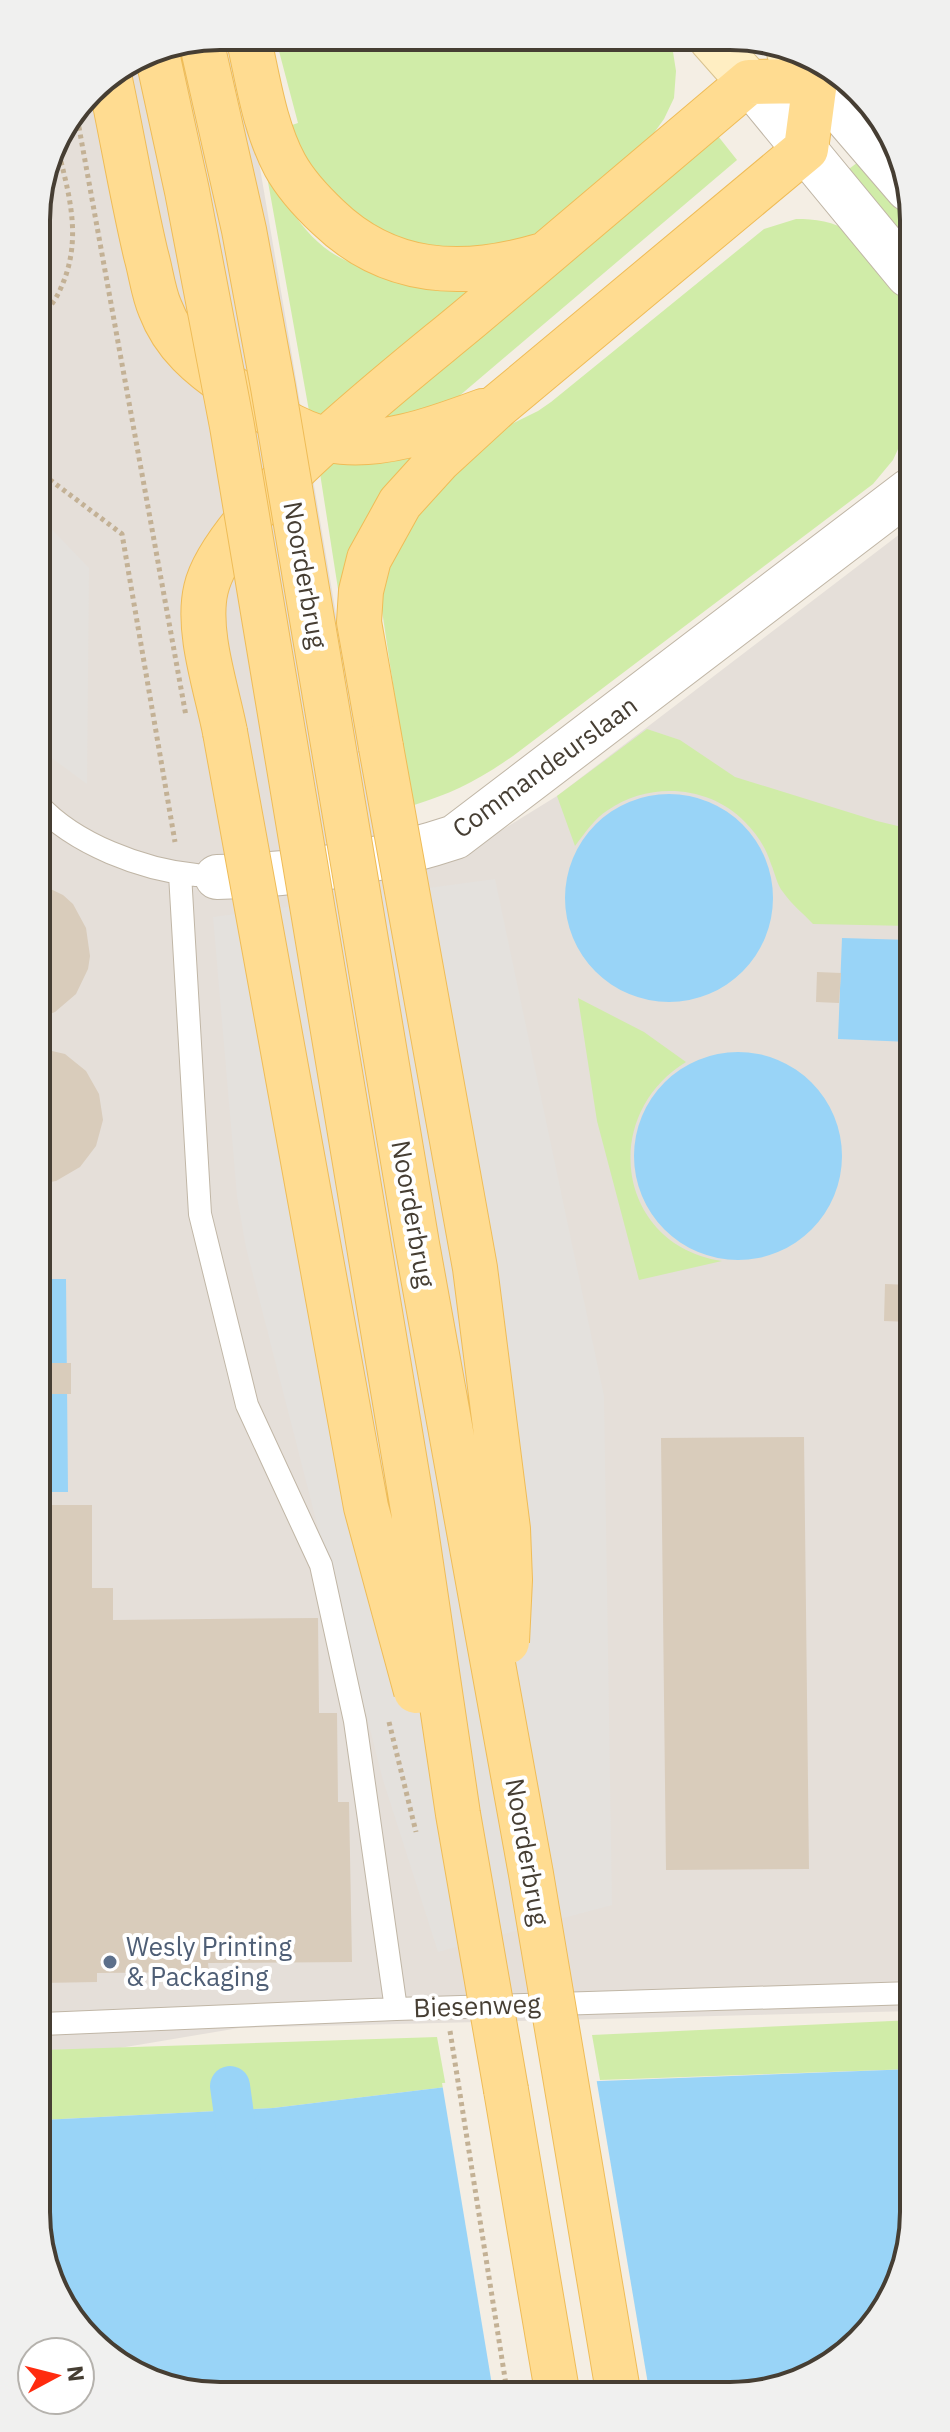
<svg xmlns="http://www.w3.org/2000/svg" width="950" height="2432" font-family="'IBM Plex Sans',sans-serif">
<rect width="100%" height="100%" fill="#f4eee4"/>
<path fill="#e5dfd9" d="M220,36H268L290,120L253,127L359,749L414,864L468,851L557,796L909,527L913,2011L239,2028L42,2061L36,208L55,138L98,82L150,50Z"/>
<path fill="#d0eca8" d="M275,36L671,39L676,71L674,98L664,119L646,144L547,233L460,252L376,233L318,183L299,146L292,125L298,123Z
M714,131L737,160L458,397L375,425Z
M263,154C280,197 309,251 358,265C392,275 428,279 463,285L472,293L323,425L311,422Z
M862,159L908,211V251L845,172Z
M796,219C814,219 835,221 850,233C869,248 900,290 908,314L909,425L893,460L873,484L513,756C477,781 453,793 411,806L380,597L387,566L402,532L483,438L538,411L551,402L764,229Z
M431,444L341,608L319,467L329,457Z
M647,729L680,740L735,777L877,821L910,829V926L813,924C803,913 791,904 783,892C777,885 775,873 771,864C766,848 757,834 745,822C710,785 649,781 608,810C594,819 585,833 575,846L557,796Z
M578,998L644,1032L686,1062C598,1116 618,1246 722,1261L639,1280L597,1121Z
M913,2020V2069L600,2080L592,2035Z
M437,2037L446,2087L273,2108L42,2120V2050Z"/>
<path fill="#e4e1dd" d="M37,514L89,568L87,784L38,748Z
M495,879L604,1396L612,1905L438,1952L383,1780L246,1248L237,1196L213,917Z"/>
<path fill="#99d4f7" d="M565 898a104 104 0 1 1 208 0a104 104 0 1 1-208 0Z
M842,938L910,940V1042L838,1039Z
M634 1156a104 104 0 1 1 208 0a104 104 0 1 1-208 0Z
M39,1279H66L68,1492H40Z
M913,2069L914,2224L876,2324L777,2390L185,2393L98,2350L42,2259V2120L273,2108L446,2087Z"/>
<path fill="#f4eee4" d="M596,2077L649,2390L493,2391L442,2083Z"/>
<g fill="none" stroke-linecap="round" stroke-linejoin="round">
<path stroke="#99d4f7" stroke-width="40" d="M230,2086L241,2165"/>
</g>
<path fill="#d9ccbb" d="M38,883L63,895L73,904L86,928L90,956L88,969L76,994L55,1012L39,1018Z
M817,972L841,973L839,1003L816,1002Z
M39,1048L65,1054L86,1071L99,1094L103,1120L96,1146L80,1167L56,1181L39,1184Z
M885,1284L911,1285V1322L884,1321Z
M40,1363H71V1394H40Z
M804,1437L809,1869L666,1870L661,1438Z
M42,1505H92V1588H113V1620L318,1618L319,1713H337L338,1802H349L352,1962L208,1963L209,1972L97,1973V1982L41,1983Z"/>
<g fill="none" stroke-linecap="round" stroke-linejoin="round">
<g stroke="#c0b6a6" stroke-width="24">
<path id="service" d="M36,232L37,206
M38,804C74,844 143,870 196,875
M180,874L200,1214L247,1405L321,1565L355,1721L396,2009
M42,2024L396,2009L913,1993"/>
</g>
<g stroke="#c0b6a6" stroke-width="46">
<path id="minor" d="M815,81L908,189
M749,82L908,275
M217,877C296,875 380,862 455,837L909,491"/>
</g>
<g stroke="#d8c28f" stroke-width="46">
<path id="secondary" d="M711,39L749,82
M789,52L815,81"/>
</g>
<g stroke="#efbc57" stroke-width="46">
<path id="primary" d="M248,36C258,79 264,126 285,165C296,185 312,202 328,217C388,275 461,279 539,256
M109,75C122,135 132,196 146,255C151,272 153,292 160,308C174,345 201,367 232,388C260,408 295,433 329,440C379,450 437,428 483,411
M225,732C217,690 196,631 206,589C224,510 410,369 475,314C567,236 658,159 749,82L815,81L806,149L499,405L439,460L400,503L369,559L361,591L359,622L381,747
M506,2090L557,2391"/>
</g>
<path stroke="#c3b195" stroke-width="5" stroke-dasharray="4 4" stroke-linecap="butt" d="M37,323C44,313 54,303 59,292C85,239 68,191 55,138
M37,470L122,534L175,842"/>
<use href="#service" stroke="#fff" stroke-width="22"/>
<use href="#minor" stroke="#fff" stroke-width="44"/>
<use href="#secondary" stroke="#ffeec2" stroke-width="44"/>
<use href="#primary" stroke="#ffdc91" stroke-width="44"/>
<g stroke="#efbc57" stroke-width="46" stroke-linecap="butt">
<path id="primary-bridge" d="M201,40L244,230L273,387L417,1244L531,1874L618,2391
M156,49L187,191L232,426L413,1510L458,1814L506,2090
M225,732L366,1507L416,1691
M381,747L475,1268L508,1529L510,1580L507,1642"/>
</g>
<path stroke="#c3b195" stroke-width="5" stroke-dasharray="4 4" stroke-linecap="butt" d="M76,111L186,716
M389,1722L416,1832
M450,2031L507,2391"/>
<use href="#primary-bridge" stroke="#ffdc91" stroke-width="44"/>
</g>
<circle fill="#5c6f8a" stroke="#fff" stroke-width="3" cx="110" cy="1962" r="8"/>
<g text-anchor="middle" stroke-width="8" stroke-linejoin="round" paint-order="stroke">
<g font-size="26" fill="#463e33" stroke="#fff">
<text transform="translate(305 575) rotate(80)" y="9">Noorderbrug</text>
<text transform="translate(545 767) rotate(-36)" y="9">Commandeurslaan</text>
<text transform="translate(413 1214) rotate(80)" y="9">Noorderbrug</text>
<text transform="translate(527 1852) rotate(80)" y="9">Noorderbrug</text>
<text transform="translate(477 2006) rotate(-2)" y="9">Biesenweg</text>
</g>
<g font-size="26" fill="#4e5e75" stroke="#fff" text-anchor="start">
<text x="126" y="1956">Wesly Printing<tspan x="126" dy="30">&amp; Packaging</tspan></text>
</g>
</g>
<path d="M0 0H950V2432H0ZM220 50H730A170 170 0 0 1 900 220V2212A170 170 0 0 1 730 2382H220A170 170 0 0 1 50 2212V220A170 170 0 0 1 220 50Z" fill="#f0f0ef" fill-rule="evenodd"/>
<path fill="none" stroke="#463e33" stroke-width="4" d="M220 50H730A170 170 0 0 1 900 220V2212A170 170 0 0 1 730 2382H220A170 170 0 0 1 50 2212V220A170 170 0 0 1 220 50Z"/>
<g transform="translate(56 2376) rotate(83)"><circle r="38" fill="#ffffff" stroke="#b5b2ad" stroke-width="2"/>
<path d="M0-6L14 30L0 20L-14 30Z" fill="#ff2b0f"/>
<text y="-12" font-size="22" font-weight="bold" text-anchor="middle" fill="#463e33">N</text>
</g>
</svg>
